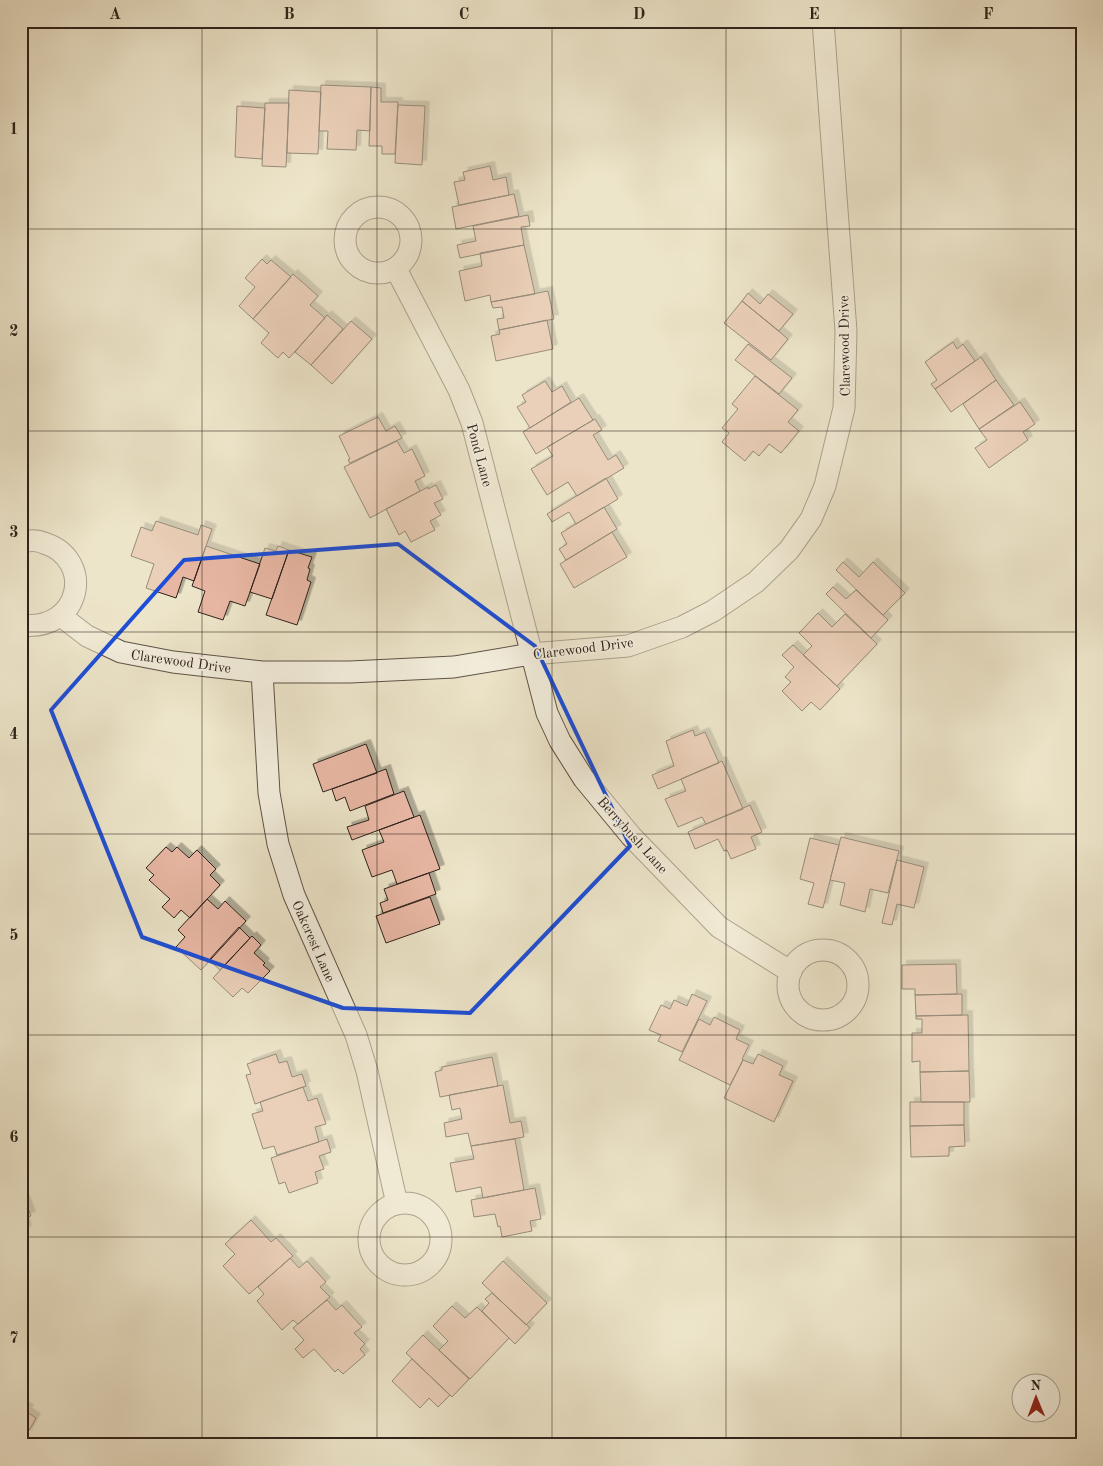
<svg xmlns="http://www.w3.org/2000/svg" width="1103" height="1466" font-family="'Old Standard TT',serif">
<defs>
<filter id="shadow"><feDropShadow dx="4.5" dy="-4.5" stdDeviation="0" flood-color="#0004"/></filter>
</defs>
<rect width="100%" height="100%" fill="#ede5ca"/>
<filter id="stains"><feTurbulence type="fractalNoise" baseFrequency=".004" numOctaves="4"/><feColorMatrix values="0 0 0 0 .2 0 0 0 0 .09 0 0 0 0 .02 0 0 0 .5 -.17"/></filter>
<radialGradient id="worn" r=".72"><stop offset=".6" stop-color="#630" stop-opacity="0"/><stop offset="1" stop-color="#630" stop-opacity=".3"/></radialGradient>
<path fill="#e8b7a4" stroke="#2e221b" filter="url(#shadow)" d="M321,85L371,87L370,131L357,130L356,150L327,149L328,131H319Z
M371,87L381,88V102H398L395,154H382V146H369Z
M289,90L321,92L318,154L287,153Z
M265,103H289L286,167L262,166Z
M398,105L425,106L422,165L395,163Z
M237,106L265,108L262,159L235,157Z
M490,166L493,180L506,177L509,195L459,205L454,182L465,180L463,172Z
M514,194L519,216L456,229L452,207Z
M528,215L530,226L521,227L524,245L460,258L457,245L476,241L473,226Z
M524,245L535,294L491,302L490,295L465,301L459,271L482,266L480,253Z
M262,259L267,264L271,260L291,277L253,319L239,306L255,287L245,278Z
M293,274L318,296L310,305L325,318L289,358L283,352L278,358L261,343L269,333L253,319Z
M548,291L554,319L499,330L497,319L504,318L502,307L493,308L491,302Z
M748,293L760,304L768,294L793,314L779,331L742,301Z
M742,301L788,339L771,360L724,323Z
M327,315L343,329L311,365L295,352Z
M547,320L553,349L496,361L491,336L500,334L499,330Z
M351,321L372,339L332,384L311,365Z
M953,342L957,349L963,344L975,361L935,389L931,384L937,380L925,362Z
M748,344L792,378L779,394L735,360Z
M981,357L996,380L951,412L935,389Z
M755,376L798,410L788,422L799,431L781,453L769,444L759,456L753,451L745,461L722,442L729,433L722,428L738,409L732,404Z
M996,380L1014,405L979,429L963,404Z
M545,381L552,392L562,386L571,402L530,428L517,407L526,402L522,395Z
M579,398L593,420L536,454L523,432Z
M1020,402L1035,424L1023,432L1028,440L989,468L975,448L987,440L979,429Z
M378,417L386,431L395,426L402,438L350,463L348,460L350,459L339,436Z
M595,419L602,430L593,435L608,460L616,455L624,468L577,496L568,482L547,495L531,469L553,456L547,447Z
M397,441L404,453L412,449L425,476L415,481L420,491L370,518L344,467Z
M606,478L618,499L576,524L569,512L552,522L547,514Z
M436,485L443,499L434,503L441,515L430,521L435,530L411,542L405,531L399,535L386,509L428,487V489Z
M604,507L617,529L566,560L559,549L567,544L561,533Z
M156,521L198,535L201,525L212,529L194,581L183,577L176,598L146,588L154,564L131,556L141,527L152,531Z
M612,532L627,557L574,588L560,564Z
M206,546L260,564L245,606L230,601L223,620L198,612L205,591L192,586Z
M278,546L289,550L272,599L250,592L265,548L276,551Z
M289,550L312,557L308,568L310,569L307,580L311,582L297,625L266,615Z
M843,562L859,577L873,562L905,593L883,615L836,570Z
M833,587L846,599L856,590L888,620L871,638L826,594Z
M818,613L832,627L845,614L877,644L837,686L803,655L812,646L799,633Z
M793,645L840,689L820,710L811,702L802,711L782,691L791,682L785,677L794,667L782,655Z
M693,730L695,736L705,732L719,763L658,789L652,775L674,766L666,741Z
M366,744L377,773L323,792L313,764Z
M722,761L743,809L706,824L702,817L678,827L665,799L686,791L681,779Z
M386,769L394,794L350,811L345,797L336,801L332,789Z
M404,791L414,817L352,840L347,827L369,820L365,806Z
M750,805L762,832L751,837L756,849L731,859L727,850L724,851L718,839L695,849L688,832Z
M420,815L440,869L397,884L392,870L372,877L362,850L384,842L379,830Z
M841,837L899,851L888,893L870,889L865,912L840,905L845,883L830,880Z
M810,838L839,845L823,908L808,904L814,883L800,879Z
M166,847L172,852L177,847L189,858L197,850L216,869L210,875L220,885L190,918L181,910L174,918L162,907L170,899L149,880L154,875L146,868Z
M897,860L924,867L914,908L897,904L892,925L882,923Z
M429,873L436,894L383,913L380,903L388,900L384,889Z
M430,897L440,924L386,943L376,916Z
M207,899L218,909L225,901L246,921L201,970L176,947L185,937L178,930Z
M239,927L250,938L220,970L209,960Z
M252,936L261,945L254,953L265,963L263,965L270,971L248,993L242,988L233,997L213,978Z
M956,964L957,994L915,995V989H902V965Z
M692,994L707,1001L682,1052L658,1041L661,1035L649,1030L661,1005L670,1009L674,1000L687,1006Z
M962,994V1015L916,1016L915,995Z
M968,1015L969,1071L920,1072V1061L912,1062V1033H922V1019H916V1016Z
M714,1017L740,1030L736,1039L749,1045L742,1059L743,1060L730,1085L679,1060L699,1019L710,1025Z
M276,1054L279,1063L287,1061L292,1077L302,1074L306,1086L255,1104L246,1075L251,1074L247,1064Z
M758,1054L783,1066L779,1075L793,1081L774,1122L724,1098L743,1060L753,1064Z
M492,1057L498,1086L440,1097L435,1072L442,1070V1067Z
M969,1071L970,1102H921L920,1072Z
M503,1085L510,1123L521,1121L524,1137L471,1146L468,1133L446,1137L444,1123L462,1119L460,1108L452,1110L449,1095Z
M303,1087L308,1101L317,1098L326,1124L315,1127L319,1142L277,1155L274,1146L263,1149L252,1114L263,1111L260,1102Z
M910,1102H964V1125L910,1126Z
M964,1125L965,1146L949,1147V1156L911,1157L910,1126Z
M327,1139L331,1152L319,1156L324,1169L315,1172L318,1183L289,1193L285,1182L279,1184L271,1158Z
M515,1139L524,1190L483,1198L481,1187L456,1192L450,1163L474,1159L471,1146Z
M535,1188L541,1219L530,1221L532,1231L502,1237L500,1226L498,1227L495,1214L474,1217L471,1200Z
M21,1190L31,1216L23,1218L27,1230L21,1232Z
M251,1220L271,1242L276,1238L293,1256L249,1294L223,1266L235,1254L225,1244Z
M290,1258L299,1268L307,1261L326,1282L320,1287L330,1297L298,1324L293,1320L282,1330L257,1301L264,1294L258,1287Z
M503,1261L547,1303L526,1325L482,1283Z
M492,1293L530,1328L515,1344L482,1311L489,1303L485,1299Z
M327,1300L336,1310L342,1305L362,1327L354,1333L365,1344L360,1349L365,1355L343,1374L338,1369L335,1372L314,1349L303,1358L295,1349L304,1340L293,1328Z
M452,1306L465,1318L477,1307L509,1338L470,1379L439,1350L448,1341L433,1326Z
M423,1335L469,1379L452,1397L406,1353Z
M412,1359L450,1395L438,1407L429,1398L420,1408L392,1381Z
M21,1405L29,1409L27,1412L36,1418L27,1434L21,1431Z"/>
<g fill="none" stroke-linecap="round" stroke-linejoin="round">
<g stroke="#5e5347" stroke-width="23">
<path id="street" d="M345 240a33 33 0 1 1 66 0a33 33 0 1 1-66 0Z
M396,269L459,390L472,423L547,713L560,741L584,779L631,836L719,927L791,972
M21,543C28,540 37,540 44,543C95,559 82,632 21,625
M61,616L87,636L121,652L173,662L262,672H350L454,667L531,654L628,646L682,627L713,611L756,582L789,550L811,519L825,486L844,408L846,331L823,21
M262,672L269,793L278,844L294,895L356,1035L367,1071L397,1204
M788 985a35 35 0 1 1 70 0a35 35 0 1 1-70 0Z
M369 1239a36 36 0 1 1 72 0a36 36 0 1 1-72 0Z"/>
</g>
<use href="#street" stroke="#f3eedd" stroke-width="21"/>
</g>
<path d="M0 0H1103V1466H0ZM398,544L535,646L630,846L470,1013L343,1008L142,937L51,710L184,560Z" fill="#ede5ca" fill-opacity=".55" fill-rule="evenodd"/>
<path fill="none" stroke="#1d4ed8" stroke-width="4" stroke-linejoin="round" d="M398,544L535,646L630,846L470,1013L343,1008L142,937L51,710L184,560Z"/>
<path fill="none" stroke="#2e221b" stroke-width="1" stroke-opacity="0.55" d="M202,21V1445M377,21V1445M552,21V1445M726,21V1445M901,21V1445M21,229H1082M21,431H1082M21,632H1082M21,834H1082M21,1035H1082M21,1237H1082"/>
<g text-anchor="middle" stroke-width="4" stroke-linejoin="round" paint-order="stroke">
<g font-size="14" fill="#2e221b" stroke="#f3eedd">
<text transform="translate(844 346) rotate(-91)" y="5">Clarewood Drive</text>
<text transform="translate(480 455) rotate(75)" y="5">Pond Lane</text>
<text transform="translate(583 648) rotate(-7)" y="5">Clarewood Drive</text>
<text transform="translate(181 661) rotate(8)" y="5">Clarewood Drive</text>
<text transform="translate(633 835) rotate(48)" y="5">Berrybush Lane</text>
<text transform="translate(314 941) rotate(66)" y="5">Oakcrest Lane</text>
</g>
</g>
<rect width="1103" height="1466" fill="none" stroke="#ede5ca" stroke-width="55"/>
<g transform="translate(1036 1398) rotate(359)"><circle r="24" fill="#f3eedd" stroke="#a49c8f"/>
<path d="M0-4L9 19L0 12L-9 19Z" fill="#8f2418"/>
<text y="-8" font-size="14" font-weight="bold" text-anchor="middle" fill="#2e221b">N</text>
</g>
<rect x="28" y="28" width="1048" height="1410" fill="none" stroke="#2e221b" stroke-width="2"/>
<g font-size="16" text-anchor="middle" font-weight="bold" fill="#2e221b">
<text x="115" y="19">A</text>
<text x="289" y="19">B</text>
<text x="464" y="19">C</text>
<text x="639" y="19">D</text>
<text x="814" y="19">E</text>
<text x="988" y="19">F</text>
<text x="14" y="134">1</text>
<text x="14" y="336">2</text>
<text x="14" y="537">3</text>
<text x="14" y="739">4</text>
<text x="14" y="940">5</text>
<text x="14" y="1142">6</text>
<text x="14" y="1343">7</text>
</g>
<rect width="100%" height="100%" filter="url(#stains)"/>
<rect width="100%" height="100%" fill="url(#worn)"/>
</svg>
